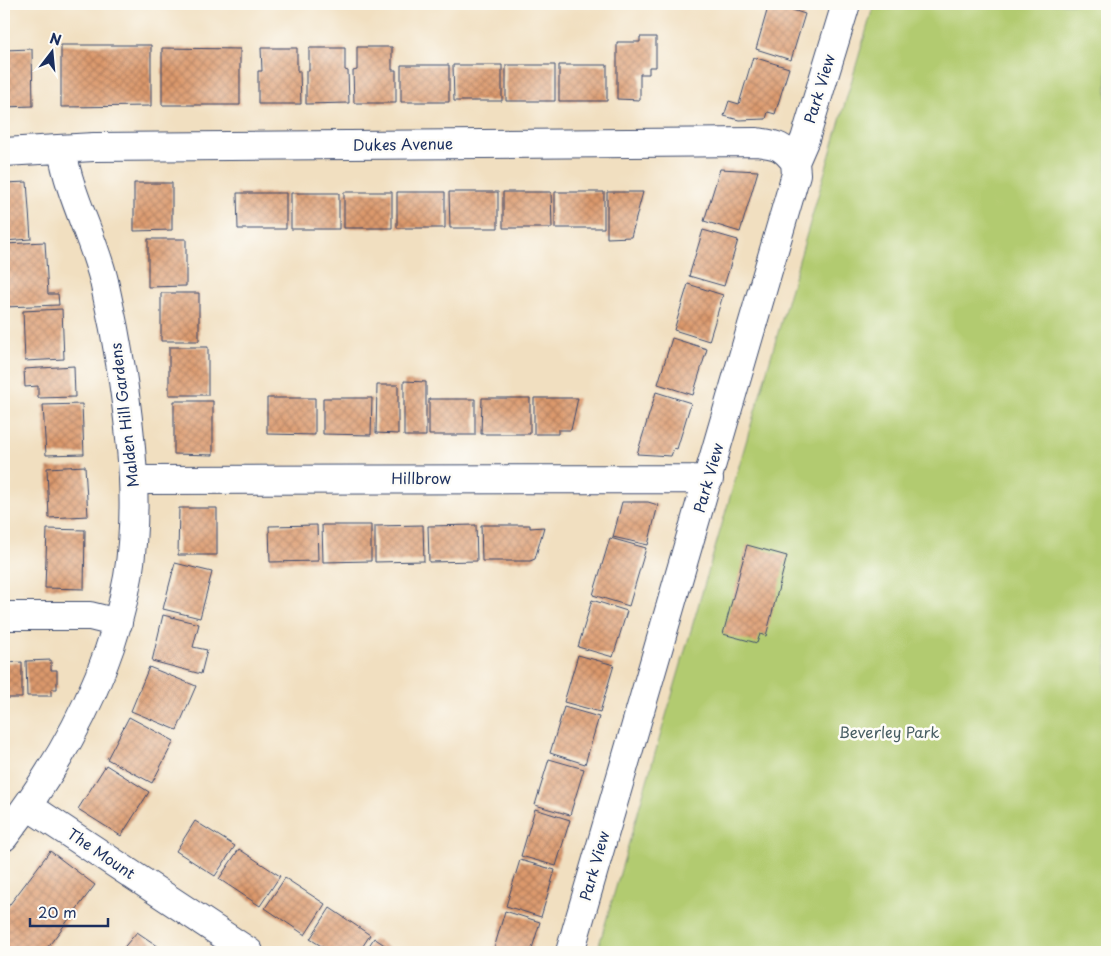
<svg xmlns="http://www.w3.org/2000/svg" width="1111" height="956" font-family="'Playpen Sans',sans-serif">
<defs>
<pattern id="building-cross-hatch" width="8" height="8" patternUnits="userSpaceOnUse" patternTransform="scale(1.25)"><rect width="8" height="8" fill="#dc996c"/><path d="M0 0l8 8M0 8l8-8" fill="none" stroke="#b27d5c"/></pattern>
</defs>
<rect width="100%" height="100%" fill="#fdfcf7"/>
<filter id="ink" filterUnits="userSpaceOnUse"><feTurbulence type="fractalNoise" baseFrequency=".02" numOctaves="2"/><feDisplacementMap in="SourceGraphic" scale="10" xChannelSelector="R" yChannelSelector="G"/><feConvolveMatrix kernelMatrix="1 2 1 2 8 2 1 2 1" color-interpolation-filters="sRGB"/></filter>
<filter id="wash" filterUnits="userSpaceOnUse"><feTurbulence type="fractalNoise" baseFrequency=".0096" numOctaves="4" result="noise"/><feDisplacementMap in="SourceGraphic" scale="20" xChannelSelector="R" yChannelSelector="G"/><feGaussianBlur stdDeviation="1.12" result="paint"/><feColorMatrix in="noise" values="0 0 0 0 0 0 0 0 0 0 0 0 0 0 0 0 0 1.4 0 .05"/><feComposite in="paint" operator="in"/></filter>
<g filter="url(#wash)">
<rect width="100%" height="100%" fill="#f1dfc0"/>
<path fill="#b2cb70" stroke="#667d67" d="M874,4H1107V952H597Z"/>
<g id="blocks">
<path fill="url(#building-cross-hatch)" d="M769,4H774L805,14L791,60L756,49Z
M640,37H656V67H649V74H640V100L617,99V42H640Z
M61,45H151V106L61,107Z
M357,47H392V70H396V103H354L353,71L357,70Z
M162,48L240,49V105H162Z
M261,48H297V71H300L301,104H258V71H262Z
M309,48H345V70L348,71L349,103L306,104V71H309Z
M32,49L33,106L4,107V50Z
M753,57L789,68L775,114L768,112L766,119L739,120L724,116L729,101L739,104Z
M401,65H449V102H401Z
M453,65H502V101H454Z
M506,65H555V101H506Z
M559,65H607V101H559Z
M720,169L758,171L740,232L704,221Z
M27,182L31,239L4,241V183Z
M134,183H172V230L134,231Z
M344,192H392V228H344Z
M397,192H445V228H397Z
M449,192H498V228H450Z
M503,192H551L552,228H503Z
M555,192H604V228H555Z
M607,192H643L631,237L607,238Z
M237,193H286V229H238Z
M291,193H339V229H291Z
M703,230L738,240L724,286L689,276Z
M148,239H186V286L148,287Z
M45,242L48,294H58L59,305L4,307V244Z
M688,284L723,295L709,341L674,330Z
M161,293H199V341H161Z
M62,309L64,359L25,361L23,311Z
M672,338L707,349L693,395L658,384Z
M169,347H208V395H169Z
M74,366L75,397L38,398V386L25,387L24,369Z
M404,381L426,382V436H404Z
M377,385H398V434L376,433Z
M656,392L691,403L677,449L674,448L671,456L637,454Z
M267,398H315V435L267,434Z
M323,398H372L371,435L323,434Z
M482,398H530V434H481Z
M534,398H578L571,430H558V434H534Z
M429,399H475V435H429Z
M174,401H213V455L174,454Z
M82,404L84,454L46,455L43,405Z
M85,466L88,516L49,518L47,468Z
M622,502H648L658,505L648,545L613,537Z
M179,508H217V555H178Z
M317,525L318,561L270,562L269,526Z
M322,525H371V561L323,562Z
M423,525L424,561L375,562V526Z
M476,525L477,561L429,562L428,526Z
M481,525H530V528L544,527L535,559L530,561H482Z
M47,529L85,530L84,589L45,588Z
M610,538L646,548L629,606L593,595Z
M747,545L787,556L766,636L760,634L757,643L723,634Z
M175,563L212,572L200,618L163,609Z
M592,600L627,611L613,657L578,647Z
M163,615L199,624L193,647L207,650L201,674L152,661Z
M578,655L614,665L600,712L564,702Z
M51,660V670H57V689H51V696H27L26,661Z
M22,662V698H4V663Z
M149,667L196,686L177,730L131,711Z
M564,707L599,717L585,764L550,753Z
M129,717L174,741L152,783L107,759Z
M549,759L584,769L570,815L535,805Z
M106,765L149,792L121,836L78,809Z
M535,809L570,820L556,866L521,856Z
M195,821L235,846L215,876L176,851Z
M239,849L280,876L260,906L219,879Z
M50,851L95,885L44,952H4V912Z
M520,860L555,870L541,917L506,906Z
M285,878L325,904L305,935L265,908Z
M330,908L370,935L359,952H331L310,939Z
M505,911L540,922L531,952H493Z
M137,932L162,949L159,952H120Z
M374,938L395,952H365Z"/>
</g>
</g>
<g filter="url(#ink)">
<use href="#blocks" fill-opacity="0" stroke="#3b496d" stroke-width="1"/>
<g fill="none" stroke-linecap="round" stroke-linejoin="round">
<g stroke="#3b496d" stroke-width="30">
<path id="street" d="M4,152L94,147L757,142C777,145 782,145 795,162
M134,480L709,479
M4,616H90L118,623
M28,806L249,952
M4,837C63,761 111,674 128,577C139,509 132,442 122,374C117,343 111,312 104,281C93,236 69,195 62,149
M570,952L796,174L795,162L805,139L846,4"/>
</g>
<use href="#street" stroke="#fff" stroke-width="28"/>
</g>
</g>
<g text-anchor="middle" stroke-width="5" stroke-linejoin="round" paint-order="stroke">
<g font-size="15" fill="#1b2f5e" stroke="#fdfcf7">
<text transform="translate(820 89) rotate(-73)" y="5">Park View</text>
<text transform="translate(403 145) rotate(-1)" y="5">Dukes Avenue</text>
<text transform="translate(125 415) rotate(-97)" y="5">Malden Hill Gardens</text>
<text transform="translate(709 478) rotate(-74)" y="5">Park View</text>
<text x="421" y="484">Hillbrow</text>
<text transform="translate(101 854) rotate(34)" y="5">The Mount</text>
<text transform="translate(595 866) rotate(-74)" y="5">Park View</text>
</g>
<g font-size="15" fill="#485e63" stroke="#fdfcf7">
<text x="889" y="738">Beverley Park</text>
</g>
</g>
<rect width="1111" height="956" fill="none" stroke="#fdfcf7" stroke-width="20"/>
<g transform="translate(52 52) rotate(16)" stroke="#fdfcf7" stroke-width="4" paint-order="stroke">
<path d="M0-4L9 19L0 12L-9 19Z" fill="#1b2f5e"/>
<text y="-8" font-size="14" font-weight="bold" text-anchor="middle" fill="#1b2f5e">N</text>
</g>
<path d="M30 918v8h78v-8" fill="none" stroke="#1b2f5e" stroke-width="2.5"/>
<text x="38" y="918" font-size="15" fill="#1b2f5e" stroke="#fdfcf7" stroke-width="4" paint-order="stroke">20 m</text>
</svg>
